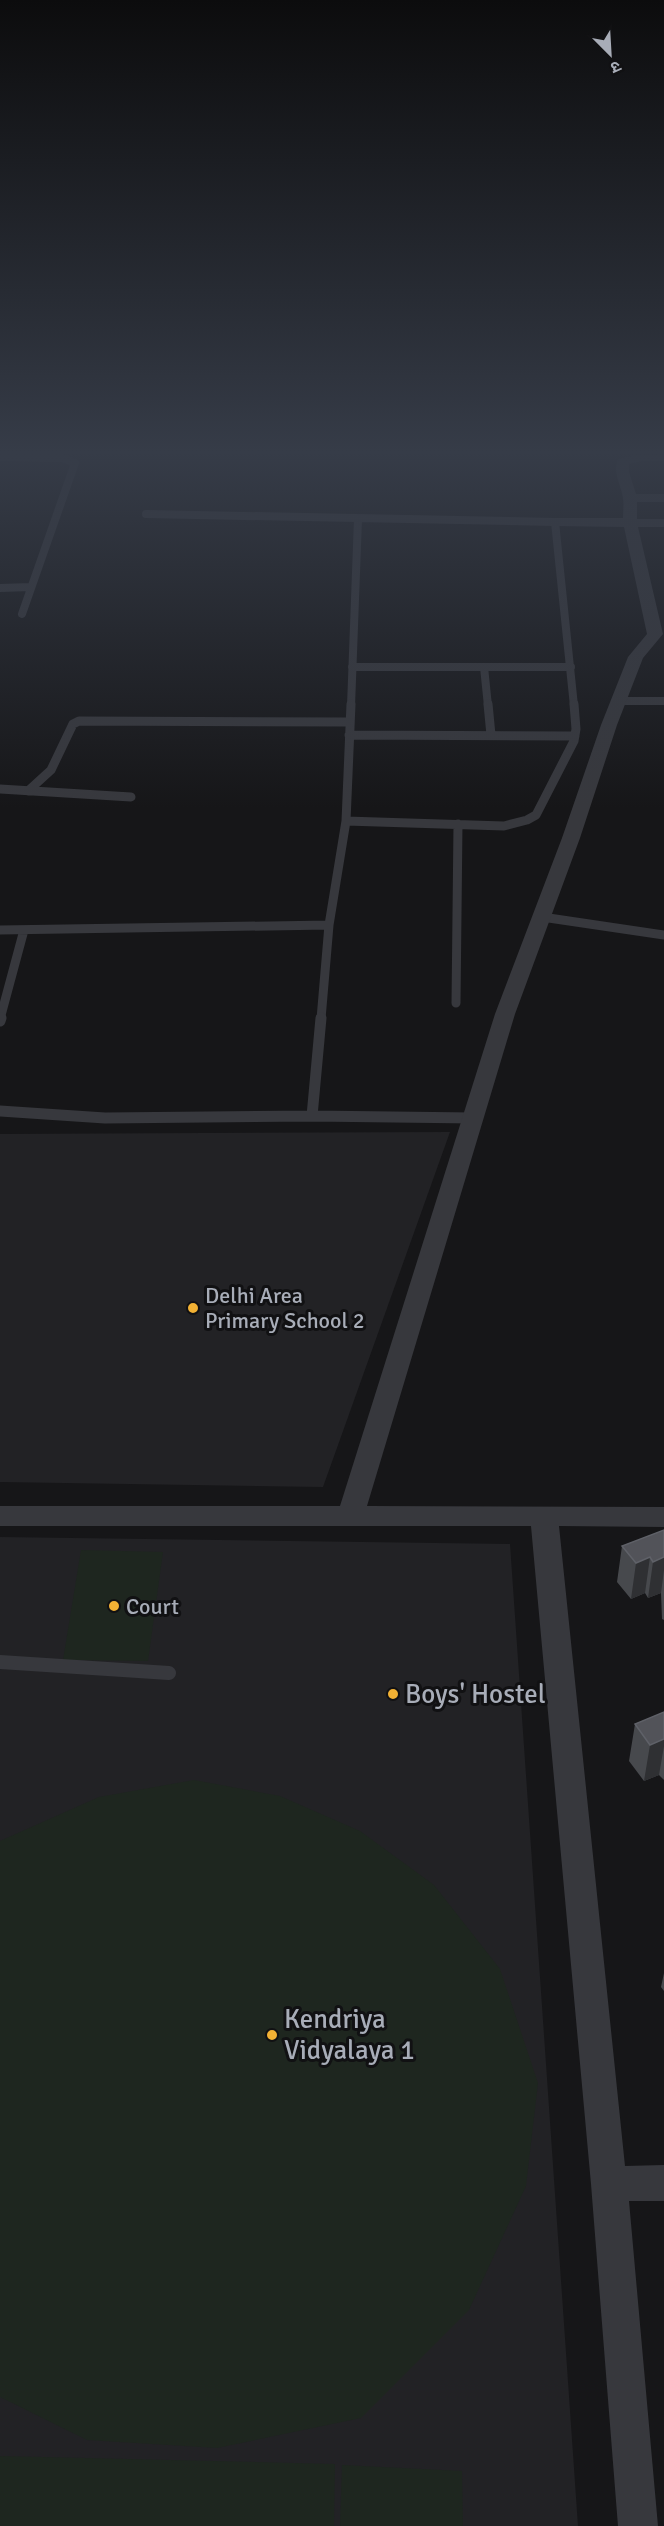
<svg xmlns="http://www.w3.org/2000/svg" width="664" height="2526" font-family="Signika,'Noto Sans Devanagari',sans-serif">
<rect width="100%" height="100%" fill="#161618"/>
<path fill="#222225" d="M450,1132L323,1487L0,1482V1134Z
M0,1537L510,1544L578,2526H0Z"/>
<path fill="#1e261f" d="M81,1550L163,1552L148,1661L63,1660Z
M194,1780L280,1796L360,1831L434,1885L500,1969L538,2083L526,2186L469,2310L361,2418L217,2448L87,2440L0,2397V1841L99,1797Z
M0,2456L335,2464L334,2526H0Z
M342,2465L462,2471L463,2526H340Z"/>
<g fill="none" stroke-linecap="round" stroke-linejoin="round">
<path stroke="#37383d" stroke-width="8" d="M0,457L62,458L75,463L22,614
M146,514L555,522L574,706
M0,588L31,587
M352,667H571
M484,667L488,706
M620,701H664
M351,706L358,519"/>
<path stroke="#37383d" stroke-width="9" d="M488,704L491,735
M349,735L575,736
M0,789L131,797
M28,791L51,770L73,724L79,721L349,722
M346,821L504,826L527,820L536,815L574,741L576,729L574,704
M542,917L664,935
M0,930L329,925
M456,1003L458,824
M0,1019L24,930
M321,1019L329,925L346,821L351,704"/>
<path stroke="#37383d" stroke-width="11" d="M321,1018L312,1116L474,1118
M0,1021L1,1018
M0,1111L105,1118L312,1116"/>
<path stroke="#37383d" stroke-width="14" d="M0,1662L169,1673"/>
<path fill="#37383d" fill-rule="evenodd" d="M636,455H664V461H642L629,464V472L636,494H664V502H637V519H664V527H638L663,634L643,658L617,725L580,838L515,1014L367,1506L664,1507V1527L559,1526L625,2166L664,2165V2201H629L658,2526H618L591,2184L531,1526H0V1506H340L495,1014L562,838L601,725L628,657L647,634L624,527L555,526L548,522L555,518H623C623,512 624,504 623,498C621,484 612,473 618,459Z"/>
</g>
<path fill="#47494d" d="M664,1530V1620L662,1619L661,1593L648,1598L645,1593L631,1599L617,1582L622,1546Z
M664,1712V1780L659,1775L644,1781L629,1761L635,1724Z
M664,1973V1991L661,1987Z"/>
<path fill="#2f3033" d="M650,1557L645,1593L631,1599L636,1563Z
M664,1557V1570L661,1593L648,1598L653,1562Z
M664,1739V1746L659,1775L644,1781L650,1745Z"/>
<path fill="#525359" stroke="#5f6168" stroke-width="1.5" d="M664,1530V1557L653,1562L650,1557L636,1563L622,1546Z
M664,1712V1739L650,1745L635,1724Z"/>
<linearGradient id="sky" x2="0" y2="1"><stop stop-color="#0c0c0d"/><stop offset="0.56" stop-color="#363c48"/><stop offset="1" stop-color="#363c48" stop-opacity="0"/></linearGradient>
<rect width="664" height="808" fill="url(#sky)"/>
<g fill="#f2b134" stroke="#111113" stroke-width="2">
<circle cx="193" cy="1308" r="6"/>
<circle cx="114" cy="1606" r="6"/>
<circle cx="393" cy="1694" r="6"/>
<circle cx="272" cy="2035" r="6"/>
</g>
<g text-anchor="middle" stroke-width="6" stroke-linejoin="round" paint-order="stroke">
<g font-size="22" fill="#a8adb8" stroke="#111113" text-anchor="start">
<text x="205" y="1303">Delhi Area<tspan x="205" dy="25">Primary School 2</tspan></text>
<text x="126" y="1614">Court</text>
</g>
<g font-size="27" fill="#a8adb8" stroke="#111113" text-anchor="start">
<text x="405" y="1703">Boys' Hostel</text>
<text x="284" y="2028">Kendriya<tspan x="284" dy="31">Vidyalaya 1</tspan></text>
</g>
</g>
<g transform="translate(610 54) rotate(156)" stroke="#111113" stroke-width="4.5" paint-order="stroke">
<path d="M0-4.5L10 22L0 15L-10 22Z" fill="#a8adb8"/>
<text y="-9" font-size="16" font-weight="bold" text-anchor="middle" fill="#a8adb8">उ</text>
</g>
</svg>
